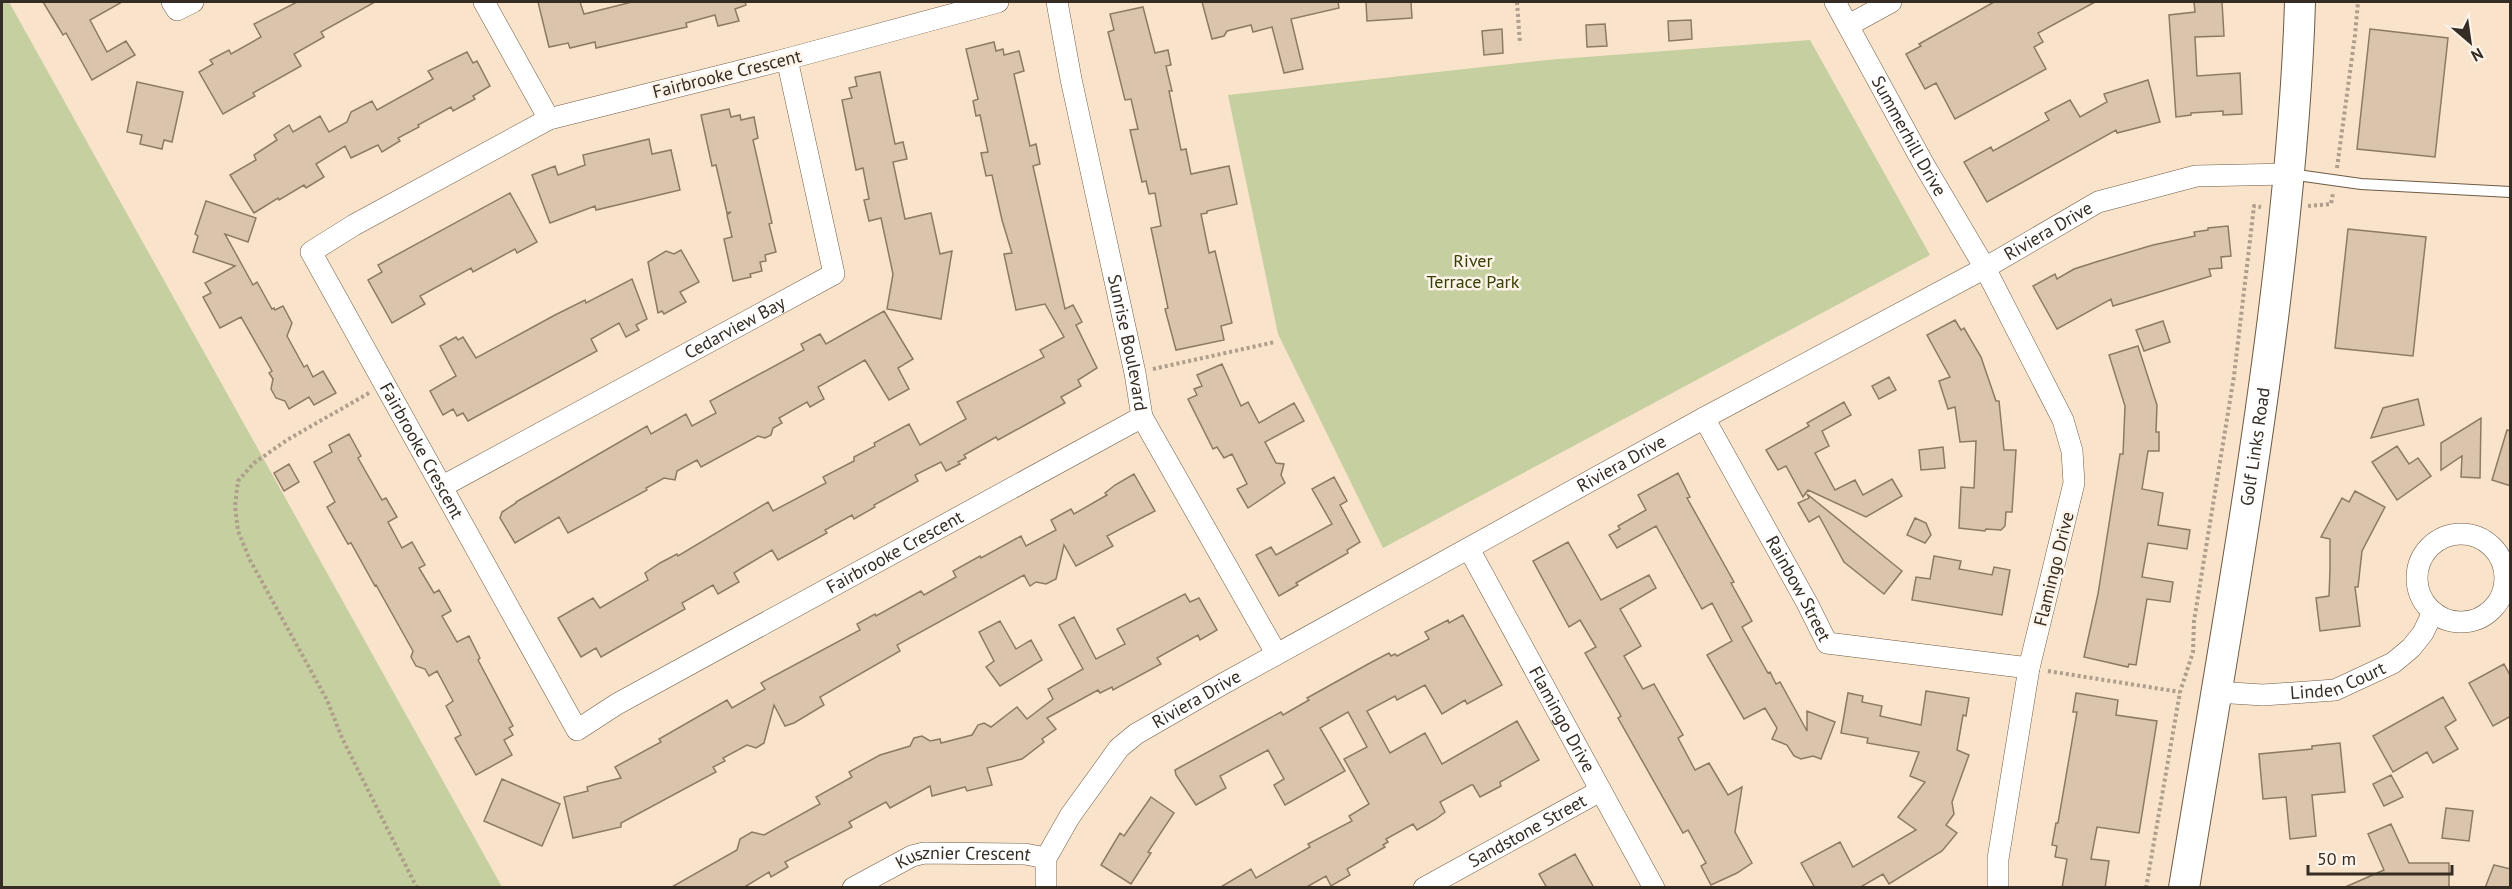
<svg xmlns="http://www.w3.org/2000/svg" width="2512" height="889" font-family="'PT Sans',sans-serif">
<rect width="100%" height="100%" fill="#f9e3ca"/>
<path fill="#c5cf9f" d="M2,2H9L502,887H2Z
M1810,40L1930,255L1383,548L1278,334L1228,95L1547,60Z"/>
<path fill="#dac4ac" stroke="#8e7a63" stroke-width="1.5" d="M43,2H122L90,20L107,52L126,41L135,55L92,80L66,33L63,35Z
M297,2H375L321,32L324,37L294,54L301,66L253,93L255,96L223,114L199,72L213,64L210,60L229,50L231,54L261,37L254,24Z
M538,2H580L584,14L632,2H745L746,5L735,9L739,21L718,26L715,15L686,23L687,27L665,32L596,48L595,42L570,48L568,43L549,47Z
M1202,2H1338L1339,8L1291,19L1303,69L1284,73L1272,27L1253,32L1251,25L1227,31L1224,36L1212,39Z
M1366,2H1411L1412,18L1367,21Z
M1994,2H2095L2038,33L2043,42L2034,47L2046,69L1955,119L1936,83L1925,89L1906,54L1921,46L1919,44Z
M2194,2H2222L2224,36L2195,37L2197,76L2240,73L2242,114L2223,115V111L2191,113V115L2176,117L2169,15L2195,12Z
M1143,7L1155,53L1168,50L1171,65L1166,66L1172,91H1169L1181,150L1186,149L1191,174L1229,166L1237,204L1207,211V213L1201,214L1209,253L1215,251L1232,323L1221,326L1224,340L1176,350L1165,309L1168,308L1151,228L1161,226L1155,193L1149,194L1146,181L1142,182L1130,130L1138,129L1131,99L1125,100L1108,32L1114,30L1110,14Z
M1691,20L1692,39L1669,41L1668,21Z
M1605,24L1607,46L1587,47L1586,25Z
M1502,29L1503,53L1484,55L1482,31Z
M2370,29L2448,38L2435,157L2357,149Z
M994,42L996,51L1003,49L1004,55L1019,51L1024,71L1014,74L1030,146L1036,144L1040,164L1033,166L1065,309L1073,305L1082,322L1076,325L1097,368L1078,380L1081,386L1061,397L1065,403L998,440L996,437L964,455L966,458L958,462L960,464L946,471L941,462L915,475L918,481L874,505L875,507L854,519L852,515L825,530L827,533L778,560L772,550L742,568L734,573L739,582L718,594L713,585L682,603L685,609L601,657L596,648L581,657L558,618L593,598L600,608L648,580L645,573L660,563L677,554L678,556L768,502L773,511L826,483L823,477L854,461V457L875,446L874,443L909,424L920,445L966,419L957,402L1044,357L1040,350L1064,337L1045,304L1016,310L1004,254L1012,253L1002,220L992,175L986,176L981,153L988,152L980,115L976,116L973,101L978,99L966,49Z
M467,52L473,63L477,61L490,86L473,96L475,99L453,111L451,107L418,125L419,127L398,138L400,141L382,152L378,145L351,158L345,146L316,164L324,177L306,188L304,185L279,200L278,198L254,213L230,175L256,160L254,155L277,140L274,135L289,125L293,132L320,116L329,132L347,122L351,112L372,101L377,110L433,79L428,71Z
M880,72L895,144L903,142L907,159L893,162L905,219L931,213L940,254L952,251L941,319L887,309L893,274L881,218L869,221L864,200L869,199L863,168L856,170L842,100L852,98L849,88L857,86L855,77Z
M2148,80L2160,122L2117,133L2116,130L1987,202L1964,162L1991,147L1993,151L2049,120L2045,113L2070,100L2080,117L2107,102L2104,94Z
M137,82L183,92L172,142L164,140L162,149L140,144L142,135L127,132Z
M729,109L731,117L740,115L741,120L754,117L758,138L753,140L772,223L769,224L776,252L765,255L766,261L760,262L762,271L750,274L751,277L733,281L724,239L732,237L727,215L731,212L727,213L716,165L712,166L701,115Z
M649,139L652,154L671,150L680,190L596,210L595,206L550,223L532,175L555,166L558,175L585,165L583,155Z
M510,193L537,242L517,253L515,249L473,272L471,268L420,296L425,304L392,323L368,280L382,272L378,265Z
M206,201L256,218L248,242L225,234L253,285L257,282L272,309L274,308L275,310L283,306L292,323L287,336L304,367L307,365L313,377L323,371L336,393L314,405L309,397L289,409L285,401L276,398L271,389L273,379L269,373L272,371L241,317L220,328L203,297L211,293L205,283L235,266L193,252L198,236L195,234Z
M2228,226L2231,256L2221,257L2222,268L2209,269L2211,276L2113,306L2111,299L2057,329L2033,286L2055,274L2057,279L2074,269L2099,261L2153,245L2195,236L2194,232L2208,230V228Z
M2348,229L2426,237L2413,356L2335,348Z
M681,250L699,282L680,292L686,302L664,314L662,311L658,313L648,262L666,251L674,254Z
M632,279L647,319L636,325L639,330L626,337L619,323L591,339L597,351L468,421L463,413L457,416L453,409L443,415L430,391L456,376L440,346L456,337L458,340L463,337L476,358L555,315L585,300L586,303Z
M884,311L913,359L898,368L909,389L889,400L865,360L818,387L824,399L810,407L807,402L779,418L782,423L773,428L771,435L765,438L758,436L701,467L697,460L677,471L675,480L664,478L646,488L647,490L568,533L559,517L515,543L500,518L502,512L516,503V502L647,426L651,434L686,414L692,426L716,413L710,401L804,350L801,344L820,334L826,344Z
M1955,320L1961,330L1964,328L1981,357L1996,401H1999L2004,450H2016L2012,512H2006L2005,526L2001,530L1986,529L1985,531L1959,528L1961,487L1974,488L1976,441L1960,442L1955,407L1948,409L1939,381L1950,377L1927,335Z
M2163,321L2170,342L2144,351L2136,330Z
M2138,346L2157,405L2156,432H2159V451H2148L2142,489L2163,493L2158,525L2190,530L2187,549L2148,543L2142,577L2173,582L2170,602L2147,599L2136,665L2129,664L2128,667L2084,657L2098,594L2120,454H2123L2125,406L2109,355Z
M1222,364L1241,406L1248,402L1259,423L1294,403L1304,421L1265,442L1276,463L1284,464L1281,475L1285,483L1248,508L1237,489L1247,484L1232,454L1224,458L1217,447L1213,449L1188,399L1197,395L1194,389L1202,386L1197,375Z
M1889,377L1896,390L1879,399L1872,386Z
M2418,399L2424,425L2371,438L2383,408Z
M1844,402L1851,415L1822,431L1829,446L1815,453L1835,490L1855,480L1863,495L1892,479L1902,496L1866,517L1808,490L1803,497L1786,466L1778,470L1766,450L1809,426L1807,423Z
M2481,418L2480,478L2461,477L2462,456L2441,470V443Z
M2507,430L2511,431V486L2492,480Z
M349,434L361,456L358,458L382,500L386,498L397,517L388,522L402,548L412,542L425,565L419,568L434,593L439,590L451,611L442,616L457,642L469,636L480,658L478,660L513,726L509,728L513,735L504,740L512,755L476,775L455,738L461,735L446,706L453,701L437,671L429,676L425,669L416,666L411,657L413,651L376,585L375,586L351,543L348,544L327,507L335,502L314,462L332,452L329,445Z
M2397,446L2409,464L2418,458L2431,476L2397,500L2372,462Z
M1943,447L1945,468L1921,470L1919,450Z
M289,464L299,482L284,491L274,473Z
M1678,473L1690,497L1687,498L1734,582L1731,583L1752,621L1742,627L1768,673L1770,672L1776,684L1780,682L1807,731V711L1835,722L1821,759L1813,756L1801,759L1794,756L1787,745L1772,739L1777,728L1765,708L1744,719L1707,655L1732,641L1712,603L1702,609L1656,526L1617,548L1609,535L1620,529L1618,526L1646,510L1638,495Z
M1134,474L1155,511L1107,536L1113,546L1076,566L1064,545L1056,579L1046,584L1036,582L1030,586L1024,575L897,645L900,651L820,697L824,705L794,723L785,726L774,705L764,743L756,748L747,745L723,758L725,761L713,767L716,772L621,823V827L573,838L564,797L588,791L587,787L596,784L621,778L615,767L661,742L659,739L727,700L732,708L765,689L761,683L860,630L857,624L875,614L876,616L921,591L924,595L956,577L953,571L980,556L981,558L1021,536L1026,546L1056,530L1051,520L1071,509L1074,514L1107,495L1105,493L1115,485Z
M1334,477L1347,501L1340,505L1360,542L1347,550L1348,553L1296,583L1298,585L1279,596L1256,555L1271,547L1276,555L1332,524L1312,489Z
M2355,491L2385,507L2362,551L2358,587H2355L2360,626L2320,631L2316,598L2329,596L2330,570V539L2321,537L2342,498L2349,502Z
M1807,494L1902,571L1884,594L1844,562L1819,516L1809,522L1798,503L1809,498Z
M1915,518L1926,523L1931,535L1925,543L1907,535Z
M1568,542L1601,600L1649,575L1656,588L1620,609L1641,646L1624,656L1643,689L1654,684L1683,735L1678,738L1695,770L1709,763L1728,795L1742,787L1735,832L1752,863L1737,873L1711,885L1701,866L1706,863L1688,830L1683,833L1618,718L1621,716L1585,653L1596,647L1580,620L1569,627L1533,561Z
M1934,556L1961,561L1959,569L1992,575L1994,567L2010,570L2002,615L1912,600L1916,577L1930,579Z
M1185,594L1190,602L1199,598L1217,630L1200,640L1198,635L1157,658L1161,664L1113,690L1112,687L1100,693L1098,690L1047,718L1056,729L1042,739L1044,742L1022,759L987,768L992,785L967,791L965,787L932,796L930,786L890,808L886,802L849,822L852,827L785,862L788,867L771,877L769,872L743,888H670L737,850L740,839L752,832L764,835L820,804L816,797L852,777L849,772L880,755L910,746L914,738L922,736L930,741L940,739L941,743L972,735L978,725L984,723L991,727L1017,707L1027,719L1053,699L1048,689L1083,669L1059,625L1074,617L1096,659L1125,644L1117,629Z
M1463,615L1502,685L1467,704L1465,700L1442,714L1425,685L1397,700L1395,696L1367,711L1390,753L1425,733L1442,764L1517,721L1539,760L1500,782L1501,786L1480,797L1473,785H1471L1440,802L1445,812L1436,819L1417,830L1413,824L1386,839L1388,842L1383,845L1385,847L1347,869L1350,875L1331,886L1326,876L1305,888H1219L1251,869L1256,878L1310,847L1308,844L1352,821L1349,816L1369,804L1344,759L1367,747L1348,712L1320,728L1345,771L1285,805L1274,785L1284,779L1268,750L1220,776L1226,788L1196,805L1176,775L1175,770L1281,712L1283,715L1309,700L1307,698L1370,663L1389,653L1391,656L1395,654L1397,656L1429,639L1425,632L1448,620L1449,623Z
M1000,621L1016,649L1031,640L1042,660L1000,686L986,667L994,661L979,632Z
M2504,664L2511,677V716L2493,726L2469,683Z
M1926,691L1969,698L1966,716L1963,715L1957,750L1969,755L1952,802L1954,814L1946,825L1957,833L1942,851L1889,884L1883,874L1859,888H1815L1801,863L1840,842L1853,867L1916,830L1898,817L1925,782L1910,776L1919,752L1867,743L1868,738L1841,733L1848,693L1863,696L1862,702L1882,706L1880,716L1921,725Z
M2076,693L2118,700L2116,715L2157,721L2139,833L2097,827L2091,859L2109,861L2105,888H2062L2067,859L2055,857L2057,846L2052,845L2056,823H2058L2077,712H2073Z
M2443,697L2456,720L2445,727L2458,749L2433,763L2427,752L2393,772L2373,736Z
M2340,743L2345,792L2312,795L2316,836L2290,839L2286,797L2263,799L2259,754L2312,749V746Z
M2391,775L2403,797L2384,806L2373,784Z
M502,779L560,804L542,846L484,821Z
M1151,797L1174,813L1148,852L1151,853L1131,884L1101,865L1120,833L1124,836Z
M2446,808L2473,811L2469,841L2442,838Z
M2391,824L2409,863H2449V888H2343L2384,870L2368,834Z
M1575,854L1594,888H1547L1539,874Z
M2494,865L2511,869V888H2485Z"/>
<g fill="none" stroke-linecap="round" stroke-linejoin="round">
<g stroke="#6e5b45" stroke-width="12">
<path id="lane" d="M2290,174L2361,184L2510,192"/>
</g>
<g stroke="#6e5b45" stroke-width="22">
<g id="street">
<path d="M172,2L177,10L193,2"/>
<path d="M484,2L549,119"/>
<path id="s1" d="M998,2L787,59L549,119L354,225L311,252L577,730L617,704L1142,417"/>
<path id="s2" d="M1057,2L1071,79L1135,373L1142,417L1276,653"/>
<path id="s3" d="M1835,2L1923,163L1985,268L2063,420L2072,451L2074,483L2029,668L1998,859V888"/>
<path d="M1849,25L1891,2"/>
<path id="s4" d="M1704,418L1807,603L1827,643L2029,668"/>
<path id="s5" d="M443,486L834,274L787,59"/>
<circle cx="2461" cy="578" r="44"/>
<path id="s6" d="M1469,549L1654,888"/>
<path id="s7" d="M2216,692L2263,695L2335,690L2393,663L2411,648L2423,633L2433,612"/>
<path id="s8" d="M853,888L912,856L924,853L1025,854L1046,858"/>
<path id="s9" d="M1046,888V858L1070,816L1119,748L1136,734L1221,685L1704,418L1985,268L2098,202L2196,176L2289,174"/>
<path id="s10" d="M1424,888L1600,791"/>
</g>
</g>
<g stroke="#6e5b45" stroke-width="32">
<g id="secondary">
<path id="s11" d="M2184,888C2215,698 2249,509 2273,318C2286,213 2297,107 2300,2"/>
</g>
</g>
<path stroke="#af9e8b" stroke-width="4" stroke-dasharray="3 3" stroke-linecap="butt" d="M1517,2L1520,44
M2337,168L2355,35L2358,2
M2308,206L2331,204L2333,193
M1153,369L1275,342
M369,393L287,440L254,463L238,481L235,506L238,531L250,560L327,700L342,738L417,888
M2048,671L2180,692
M2146,888L2180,692L2193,652L2194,621L2234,376L2254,206L2261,207"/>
<use href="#lane" stroke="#fff" stroke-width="10"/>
<use href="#street" stroke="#fff" stroke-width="21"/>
<use href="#secondary" stroke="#fff" stroke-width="30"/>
</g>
<g text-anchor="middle" stroke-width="5" stroke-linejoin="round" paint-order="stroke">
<g font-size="18" fill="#352c23" stroke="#fcf3e9">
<text transform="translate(727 74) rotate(-14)" y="6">Fairbrooke Crescent</text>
<text dy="6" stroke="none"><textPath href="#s3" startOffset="153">Summerhill Drive</textPath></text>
<text dy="6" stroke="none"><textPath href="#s9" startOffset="1226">Riviera Drive</textPath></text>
<text dy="6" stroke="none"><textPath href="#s5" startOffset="332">Cedarview Bay</textPath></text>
<text dy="6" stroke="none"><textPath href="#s2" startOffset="348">Sunrise Boulevard</textPath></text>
<text dy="6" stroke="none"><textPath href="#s11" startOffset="447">Golf Links Road</textPath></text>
<text dy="6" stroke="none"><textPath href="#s1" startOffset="964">Fairbrooke Crescent</textPath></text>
<text dy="6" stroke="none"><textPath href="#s9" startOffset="740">Riviera Drive</textPath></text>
<text dy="6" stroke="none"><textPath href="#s1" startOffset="1648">Fairbrooke Crescent</textPath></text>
<text transform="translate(2054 569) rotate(-76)" y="6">Flamingo Drive</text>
<text dy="6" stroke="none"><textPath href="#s4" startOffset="195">Rainbow Street</textPath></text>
<text dy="6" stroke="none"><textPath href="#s7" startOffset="124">Linden Court</textPath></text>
<text dy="6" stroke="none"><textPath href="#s9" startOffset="254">Riviera Drive</textPath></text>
<text dy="6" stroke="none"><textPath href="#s6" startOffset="194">Flamingo Drive</textPath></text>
<text dy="6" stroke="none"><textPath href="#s10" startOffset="118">Sandstone Street</textPath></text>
<text dy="6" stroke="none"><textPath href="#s8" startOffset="118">Kusznier Crescent</textPath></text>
</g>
<g font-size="18" fill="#373f02" stroke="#fcf3e9">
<text x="1473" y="267">River<tspan x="1473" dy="21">Terrace Park</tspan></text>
</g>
</g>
<rect width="2512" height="889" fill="none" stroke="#352c23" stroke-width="6"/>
<g transform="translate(2470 42) rotate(151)" stroke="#fcf3e9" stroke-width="4.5" paint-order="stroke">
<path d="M0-4.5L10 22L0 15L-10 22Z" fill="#352c23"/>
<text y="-9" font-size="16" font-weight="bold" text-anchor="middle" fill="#352c23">N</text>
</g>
<path d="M2308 865v9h144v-9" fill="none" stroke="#352c23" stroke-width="3"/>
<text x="2317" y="865" font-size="18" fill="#352c23" stroke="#fcf3e9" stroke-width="4.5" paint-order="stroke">50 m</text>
</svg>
